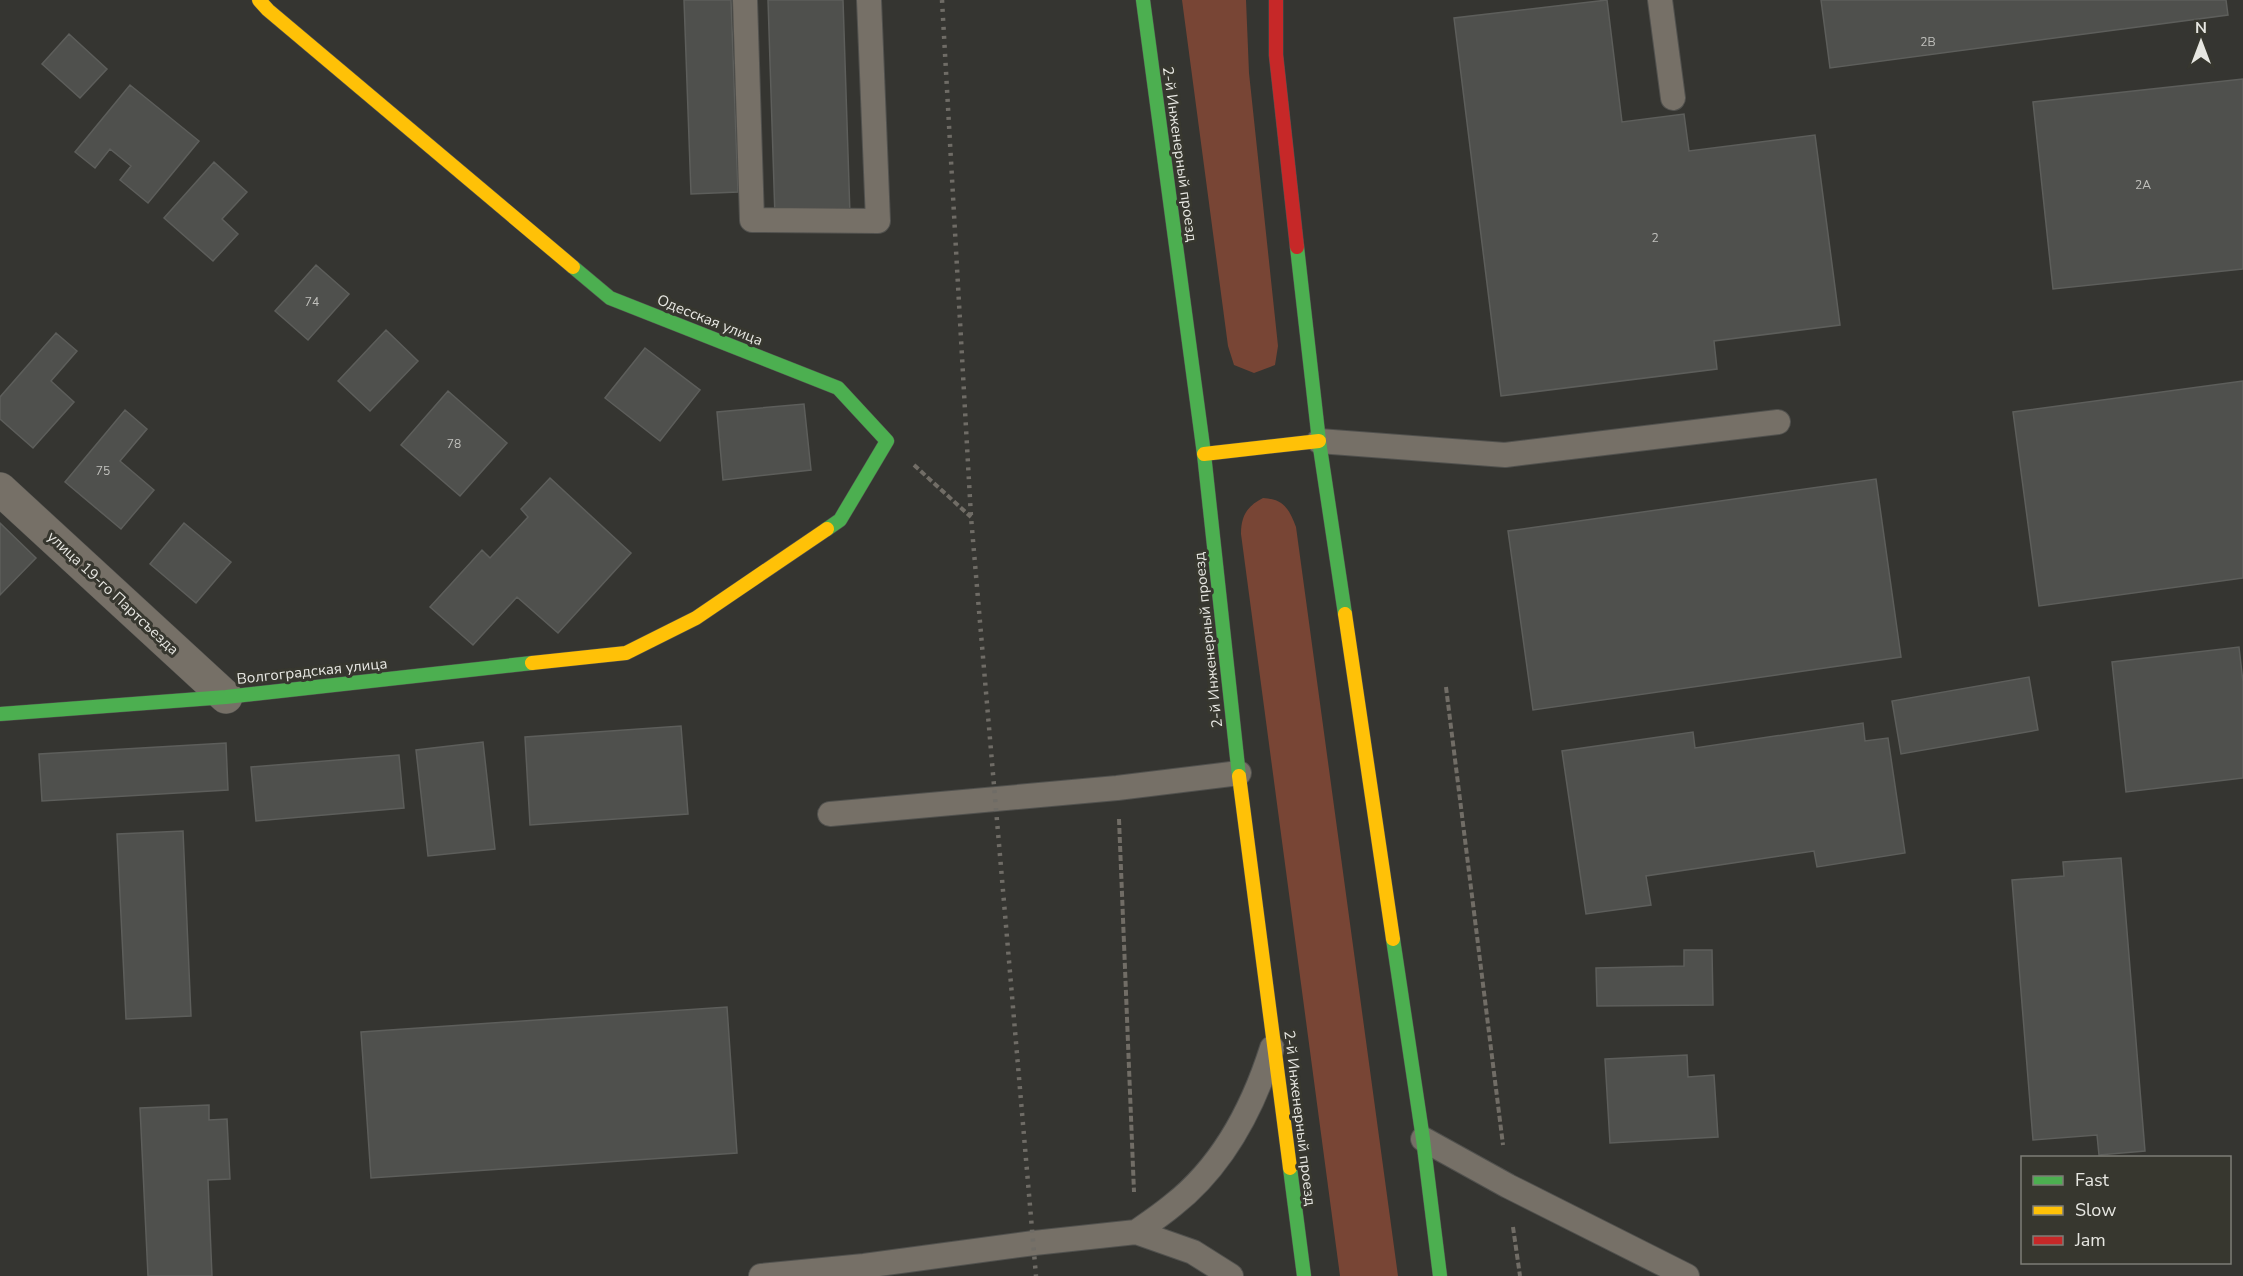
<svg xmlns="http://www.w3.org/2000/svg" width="2243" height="1276" font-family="'Nunito Sans',sans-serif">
<rect width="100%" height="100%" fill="#353531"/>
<path fill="#784535" d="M1182,0H1246L1249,73L1278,346L1275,365L1254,373L1234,365L1228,346Z
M1263,498C1284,499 1289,509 1296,527L1398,1276H1340L1241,534C1241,516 1247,506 1263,498Z"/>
<path fill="#4f504d" stroke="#5d5e5b" stroke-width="1.5" d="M684,0H731L738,192L691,194Z
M768,0H843L850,215L775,217Z
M1607,0L1622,122L1684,114L1689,151L1815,135L1840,325L1714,341L1717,369L1501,396L1454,18Z
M1821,0H2226L2228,15L1830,68Z
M69,34L107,69L80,98L42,64Z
M2243,79V269L2053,289L2033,102Z
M130,85L199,141L148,203L120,180L131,166L110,149L95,168L75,152Z
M214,162L247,192L222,219L238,234L213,261L164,218Z
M316,265L349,294L308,340L275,311Z
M386,330L418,361L370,411L338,381Z
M56,333L77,351L51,381L74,402L33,448L0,419V397Z
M645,348L700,390L660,441L605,398Z
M2243,381V578L2039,606L2013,412Z
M448,391L507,443L460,496L401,445Z
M804,404L811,470L723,480L717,412Z
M125,410L147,429L120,461L154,490L121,529L65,482Z
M550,478L631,553L558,633L517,597L473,645L430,607L482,550L490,558L528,517L521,509Z
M1876,479L1901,657L1533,710L1508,531Z
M0,523L36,558L0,595Z
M184,523L231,562L196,603L150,564Z
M2239,647L2243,682V778L2126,792L2112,662Z
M2029,677L2038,730L1901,754L1892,701Z
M1863,723L1865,741L1888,738L1905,853L1817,867L1814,851L1646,876L1651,905L1586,914L1562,751L1693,732L1695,748Z
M681,726L688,814L530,825L525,737Z
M483,742L495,849L428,856L416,750Z
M226,743L228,790L42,801L39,754Z
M399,755L404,808L256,821L251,767Z
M183,831L191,1016L126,1019L117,834Z
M2121,858L2145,1151L2099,1155L2097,1135L2033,1140L2012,880L2064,876L2063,862Z
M1684,950H1712L1713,1005L1597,1006L1596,968L1684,966Z
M727,1007L737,1153L371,1178L361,1032Z
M1687,1055L1688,1077L1714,1075L1718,1137L1610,1143L1605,1059Z
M209,1105V1120L227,1119L230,1179L208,1180L212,1276H148L140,1108Z"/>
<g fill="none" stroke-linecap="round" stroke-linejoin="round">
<g stroke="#51514e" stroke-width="26">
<path id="lane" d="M745,0L752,220L878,221L869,0
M1660,0L1673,98
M1319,441L1505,455L1778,422
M830,814L1117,788L1239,773
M1423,1139L1508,1186L1687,1276
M1136,1232C1149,1223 1161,1215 1173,1205C1224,1165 1253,1108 1272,1048
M761,1276L864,1266L1034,1243L1136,1232L1193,1252L1231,1276"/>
</g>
<g stroke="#51514e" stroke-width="34">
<path id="street" d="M0,489L226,697"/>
</g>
<g stroke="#51514e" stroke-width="15">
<path id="fast" d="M1143,0L1204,454L1239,776
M1297,247L1319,441L1345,614
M573,267L610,298L838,388L887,441L840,520L827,529
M0,714L226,697L532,663
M1393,939L1423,1139L1440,1276
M1290,1168L1304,1276"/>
</g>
<g stroke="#51514e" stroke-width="15">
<path id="slow" d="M259,0L268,10L573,267
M1204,454L1319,441
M1345,614L1393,939
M532,663L626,653L696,618L827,529
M1239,776L1290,1168"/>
</g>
<g stroke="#51514e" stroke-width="15">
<path id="jam" d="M1276,0V55L1297,247"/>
</g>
<path stroke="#716d66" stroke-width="4" stroke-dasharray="6 3" stroke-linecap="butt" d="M914,465L971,517
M1446,687L1503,1145
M1119,819L1134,1192
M1513,1227L1520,1276"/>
<use href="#lane" stroke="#767067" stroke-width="24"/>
<use href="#street" stroke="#767067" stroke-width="33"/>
<use href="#fast" stroke="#4caf50" stroke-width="14"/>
<use href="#slow" stroke="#ffc107" stroke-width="14"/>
<use href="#jam" stroke="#c62828" stroke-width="14"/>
<path stroke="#6f6c66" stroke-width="4.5" stroke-dasharray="3 6" stroke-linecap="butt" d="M942,0L971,517L1036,1276"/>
</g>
<g text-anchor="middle" stroke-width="6" stroke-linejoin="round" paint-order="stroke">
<g font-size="12" fill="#c1c1bd">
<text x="1928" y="46">2В</text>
<text x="2143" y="189">2А</text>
<text x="1655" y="242">2</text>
<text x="312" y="306">74</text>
<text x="454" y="448">78</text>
<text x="103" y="475">75</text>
</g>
<g font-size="15" fill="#e7e7e2" stroke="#37372f">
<text transform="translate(1180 154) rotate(82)" y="5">2-й Инженерный проезд</text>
<text transform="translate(710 320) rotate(22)" y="5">Одесская улица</text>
<text transform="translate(113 593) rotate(43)" y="5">улица 19-го Партсъезда</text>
<text transform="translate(1208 640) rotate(-96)" y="5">2-й Инженерный проезд</text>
<text transform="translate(312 671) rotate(-6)" y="5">Волгоградская улица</text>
<text transform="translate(1300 1118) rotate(83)" y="5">2-й Инженерный проезд</text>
</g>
</g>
<rect x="2021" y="1156" width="210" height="108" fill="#37372f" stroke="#7d7d77" stroke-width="1.5"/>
<rect x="2033" y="1176" width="30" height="9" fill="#4caf50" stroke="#7d7d77" stroke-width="1.5"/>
<text x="2075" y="1186" font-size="18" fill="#e7e7e2">Fast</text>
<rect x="2033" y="1206" width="30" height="9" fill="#ffc107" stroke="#7d7d77" stroke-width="1.5"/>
<text x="2075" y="1216" font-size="18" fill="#e7e7e2">Slow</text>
<rect x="2033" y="1236" width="30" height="9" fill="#c62828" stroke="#7d7d77" stroke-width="1.5"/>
<text x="2075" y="1246" font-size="18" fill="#e7e7e2">Jam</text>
<g transform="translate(2201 42)" stroke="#37372f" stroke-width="4.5" paint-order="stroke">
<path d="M0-4.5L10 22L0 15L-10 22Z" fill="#e7e7e2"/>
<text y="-9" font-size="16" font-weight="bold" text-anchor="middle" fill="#e7e7e2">N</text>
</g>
</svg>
